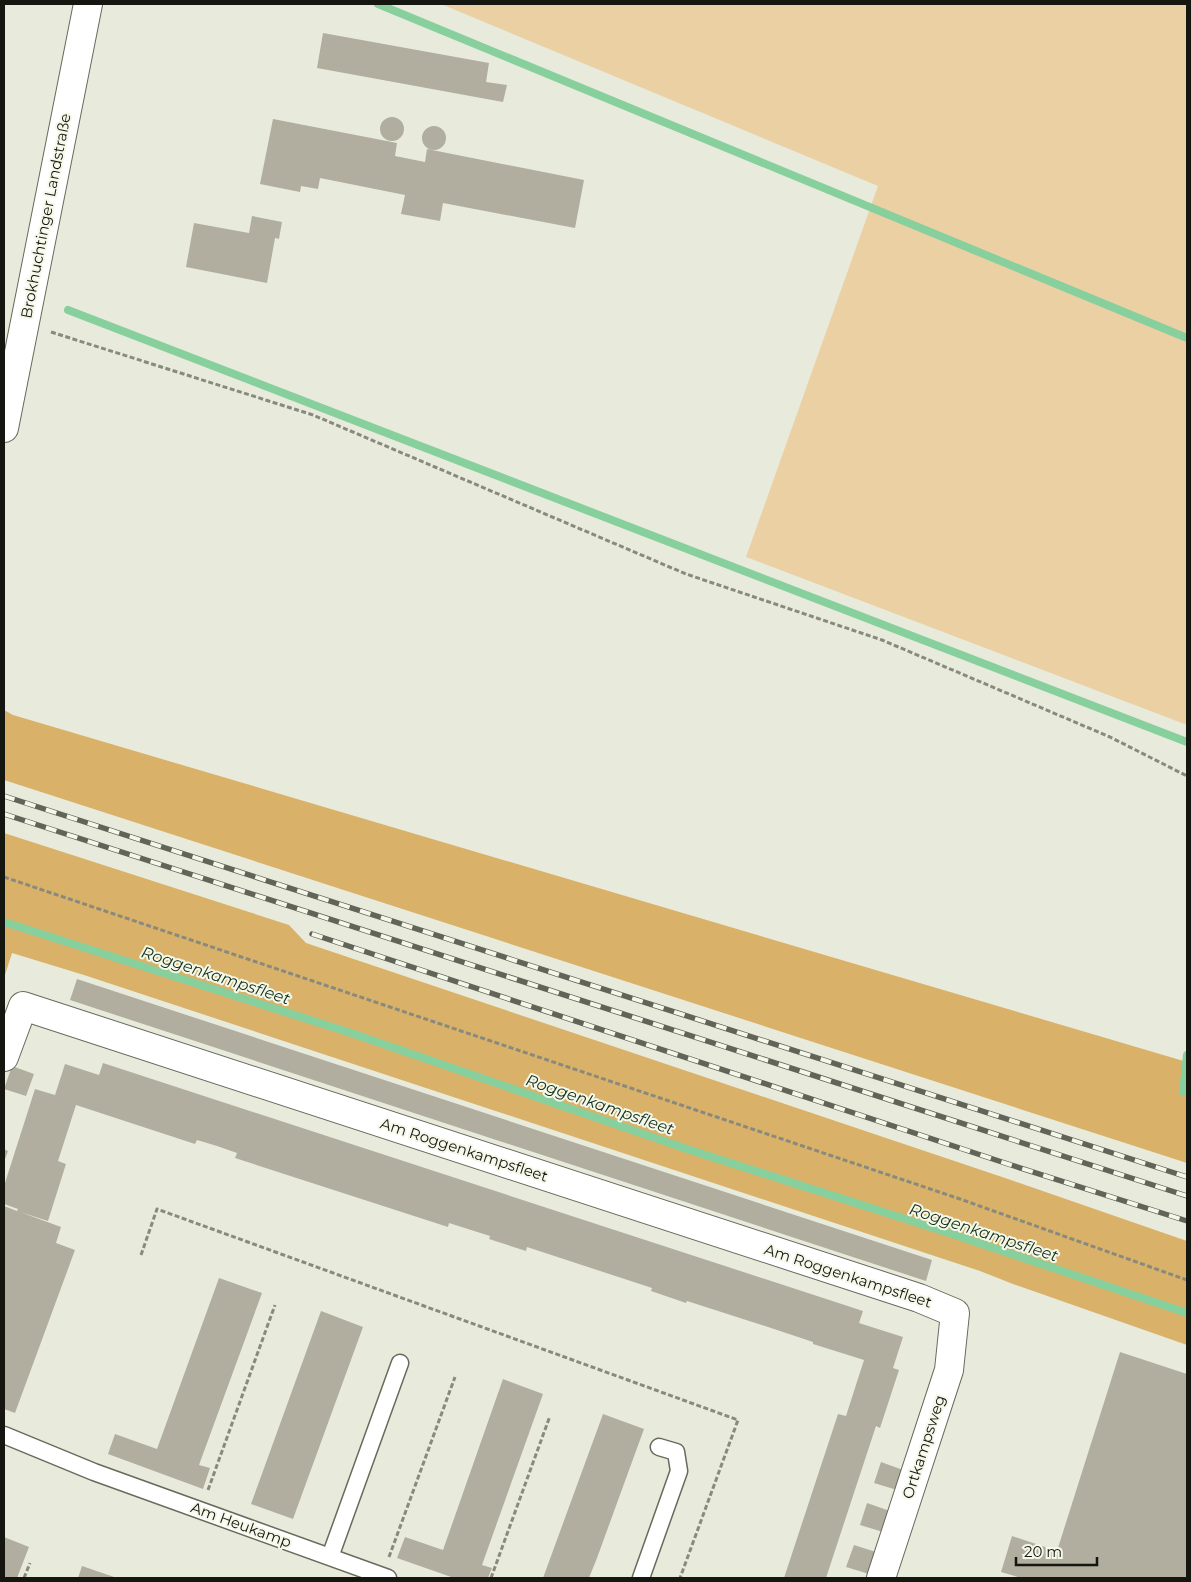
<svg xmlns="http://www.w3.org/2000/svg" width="1191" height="1582" font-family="Montserrat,sans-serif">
<rect width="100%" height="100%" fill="#e8ebdb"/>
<path fill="#ebd0a4" d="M441,4H1187V725L746,557L878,186Z"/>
<path fill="#dab168" d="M4,710L13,715L1187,1062V1163L4,780Z
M4,833L289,925L306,943L1008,1179L1187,1241V1345L1013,1284L980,1271L84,975L12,953L4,978Z"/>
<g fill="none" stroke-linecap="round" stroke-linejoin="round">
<path stroke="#87d09d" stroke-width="8" d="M378,4L1187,338
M68,310L1187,742
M4,922L351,1033L687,1149L952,1234L1187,1313
M1183,1092L1187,1055"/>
</g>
<path fill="#b1ae9f" d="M323,33L489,63L486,82L507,85L503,102L317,68Z
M380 129a12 12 0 1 1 24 0a12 12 0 1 1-24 0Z
M273,119L397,143L395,156L425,162L427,149L584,180L575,228L443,203L440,221L401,214L405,195L320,178L318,189L301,186L300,192L260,184Z
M422 138a12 12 0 1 1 24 0a12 12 0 1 1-24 0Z
M252,216L282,222L279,239L275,238L267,283L186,267L194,223L249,233Z
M77,979L932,1260L926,1281L70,1000Z
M103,1063L863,1311L859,1323L903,1337L893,1368L899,1370L880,1428L876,1426L826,1578H784L838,1414L846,1416L864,1360L813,1344V1342L771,1328L687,1301L686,1303L651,1291L652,1288L527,1247L526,1251L489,1239L490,1236L449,1223L448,1227L235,1158L237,1153L217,1146L197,1140L195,1144L76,1105L58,1161L66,1164L48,1221L20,1212L61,1227L56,1243L75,1250L15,1413L4,1409V1206L17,1211L18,1209L4,1204V1186L35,1089L55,1095L65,1064L99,1075Z
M12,1066L34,1074L26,1096L4,1089Z
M4,1149L8,1151L4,1162Z
M219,1278L262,1293L199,1465L210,1468L203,1489L108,1454L115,1434L157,1449Z
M321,1311L363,1327L293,1519L251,1504Z
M1120,1352L1187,1374V1578H1021L1001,1572L1012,1536L1057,1551Z
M503,1379L543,1394L482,1565L492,1568L488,1578H454L397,1558L405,1537L443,1550Z
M603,1414L644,1429L597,1558L589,1578H543Z
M881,1462L903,1470L897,1490L874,1483Z
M867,1503L890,1511L883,1532L860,1525Z
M4,1537L29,1547L17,1578H4Z
M854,1545L876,1552L869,1574L846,1567Z
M82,1566L117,1578H78Z"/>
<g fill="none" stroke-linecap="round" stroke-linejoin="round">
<g stroke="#676a5c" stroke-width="19">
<path id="service" d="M4,1435L94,1472L388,1578
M330,1557L400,1363
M641,1578L679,1471L676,1452L659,1447"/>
</g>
<g stroke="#676a5c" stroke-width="30">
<path id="minor" d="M4,428L88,4
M4,1057L23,1006L919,1298L955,1313L949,1370L881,1578"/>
</g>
<path stroke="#888a7e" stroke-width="3" stroke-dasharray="5 2.5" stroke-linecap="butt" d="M51,332L313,415L686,574L882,640L1110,737L1187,776
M4,877L960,1199L1187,1280
M141,1255L157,1209L738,1420L680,1578
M208,1490L275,1305
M389,1557L455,1377
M24,1578L30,1563
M491,1578L550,1416"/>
<use href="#service" stroke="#fff" stroke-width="16"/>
<use href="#minor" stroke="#fff" stroke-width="28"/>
<g stroke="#62645a" stroke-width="5.5">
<path id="rail" d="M4,796L1187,1177
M4,814L1187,1196
M312,934L1011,1165L1187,1221"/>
</g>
<use href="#rail" stroke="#f5f8e9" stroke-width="4" stroke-dasharray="11" stroke-linecap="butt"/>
</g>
<g text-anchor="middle" stroke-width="4" stroke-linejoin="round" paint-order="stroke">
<g font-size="15" fill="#151610" stroke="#f5f8e9">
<text transform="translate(46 216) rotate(-79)" y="5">Brokhuchtinger Landstraße</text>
<text transform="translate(464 1150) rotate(18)" y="5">Am Roggenkampsfleet</text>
<text transform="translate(848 1276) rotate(18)" y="5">Am Roggenkampsfleet</text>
<text transform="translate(924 1447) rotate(-72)" y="5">Ortkampsweg</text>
<text transform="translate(241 1525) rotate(20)" y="5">Am Heukamp</text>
</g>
<g font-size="16" font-style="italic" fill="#11311d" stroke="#f5f8e9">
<text transform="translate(216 975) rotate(18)" y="6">Roggenkampsfleet</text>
<text transform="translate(600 1104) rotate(19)" y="6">Roggenkampsfleet</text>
<text transform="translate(984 1232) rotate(18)" y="6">Roggenkampsfleet</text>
</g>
</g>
<rect width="1191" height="1582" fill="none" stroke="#151610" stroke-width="10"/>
<path d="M1016 1557v8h81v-8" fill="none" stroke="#151610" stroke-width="2.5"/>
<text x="1024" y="1557" font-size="15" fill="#151610" stroke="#f5f8e9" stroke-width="4" paint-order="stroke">20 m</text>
</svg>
